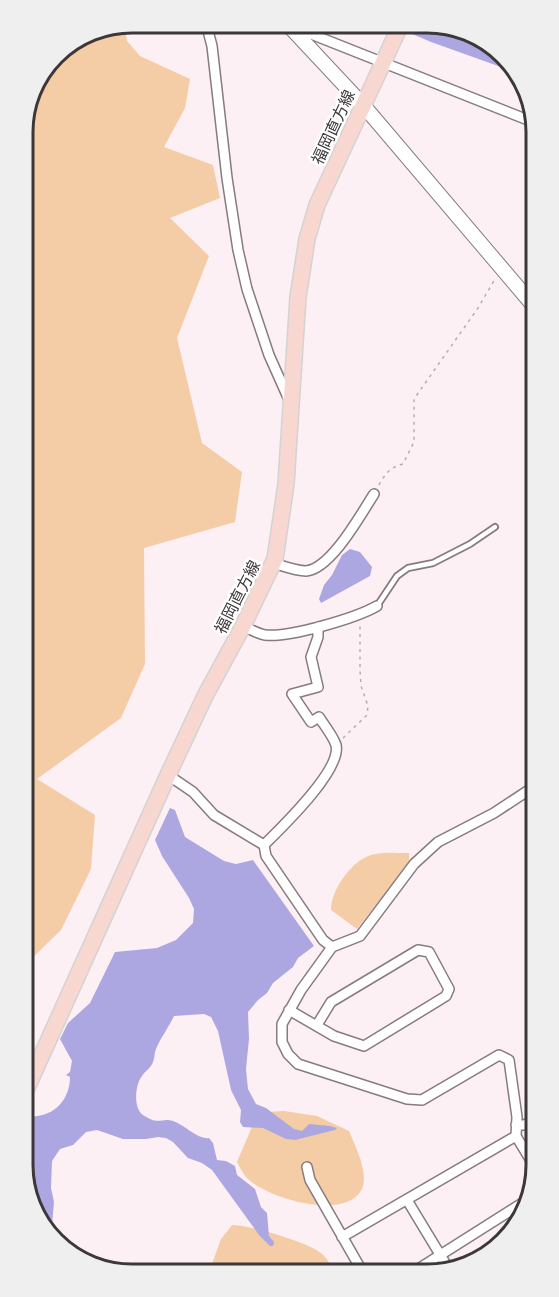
<svg xmlns="http://www.w3.org/2000/svg" width="559" height="1297" font-family="Quicksand,'Noto Sans JP',sans-serif">
<rect width="100%" height="100%" fill="#fdf0f4"/>
<path fill="#f4cca6" d="M124,25L127,41L140,56L190,79L185,108L164,147L213,165L220,198L170,218L209,256L177,338L202,443L242,472L235,522L144,548L145,664L121,718L37,779L95,815L91,869L61,930L25,965L23,124L34,84L59,50Z
M409,853V863L357,929L331,910C331,889 354,857 375,854C386,852 398,853 409,853Z
M284,1111L317,1116L349,1131C355,1146 369,1172 362,1189C346,1222 266,1198 247,1178C243,1174 240,1167 237,1162L254,1122L265,1112Z
M232,1225C249,1225 313,1243 323,1255C328,1259 331,1266 333,1271L209,1272L221,1239Z"/>
<path fill="#ada7e1" d="M389,24L449,25L504,54L515,72L431,42Z
M350,549L360,552L372,567L370,576L321,603L319,599L324,585L332,575L342,555Z
M170,808L175,810L185,837L224,861L236,864L253,860L314,946L298,958L293,967L273,983L267,993L258,1000L248,1012L249,1039L246,1069L248,1089L256,1104L266,1108L294,1129L302,1131L309,1124L330,1126L337,1128L335,1130L295,1140L286,1139L263,1128L243,1127L240,1122L241,1110L231,1090L218,1031L211,1017L204,1014L174,1016C169,1027 161,1037 156,1049C154,1053 155,1058 153,1062C151,1068 145,1071 142,1076C135,1085 133,1108 143,1115C159,1126 161,1117 173,1121C185,1125 198,1140 209,1138L213,1143L217,1160L226,1161L235,1166L237,1175L255,1189L261,1207L267,1213L269,1236L274,1242L273,1246H270L259,1235L212,1170L202,1163L188,1158L173,1142L166,1138L158,1137L146,1139H123L97,1130L86,1132L73,1145L60,1149L52,1161L51,1188L54,1202L51,1236L26,1193V1118L27,1116C52,1119 70,1101 70,1077L66,1075L70,1072L72,1061L60,1039L68,1023L90,1003L115,952L157,948L176,940L193,923L194,909L189,898L162,856L155,840Z"/>
<g fill="none" stroke-linecap="round" stroke-linejoin="round">
<g stroke="#867b7f" stroke-width="8">
<path id="lane" d="M377,606L397,576L408,568L433,563L470,544L495,527"/>
</g>
<g stroke="#867b7f" stroke-width="12">
<path id="street" d="M206,23L212,46L227,178L238,250L247,289L269,355L290,402
M292,29L311,34L533,122
M273,563C283,566 296,571 306,571C331,569 361,514 374,494
M243,626C250,629 258,634 265,635C289,638 356,618 377,606
M168,775L193,792L214,815L264,845L266,856L323,940L332,947
M535,786L494,813L438,842L414,864L360,936L332,947L301,990L282,1024V1042L288,1054L298,1064L407,1099L422,1100L499,1055L509,1060L517,1117L516,1136L536,1169
M264,845C281,828 342,770 336,745C333,736 324,725 319,717L311,722L292,694L318,687L311,657L318,637V627
M289,1010L334,1036L364,1046L446,996L449,989L429,952L418,950L331,1002L317,1025
M516,1125H525L536,1117
M307,1167L310,1180L362,1271
M407,1200L450,1271
M342,1237L516,1136
M415,1271L524,1202"/>
</g>
<g stroke="#867b7f" stroke-width="16">
<path id="secondary" d="M283,24L291,28L363,105L533,305"/>
</g>
<g stroke="#d4d3d3" stroke-width="18">
<path id="primary" d="M26,1090L168,775L205,696L243,626L275,559L286,484L298,297L307,239L317,205L401,24"/>
</g>
<path stroke="#b6acaf" stroke-width="1.5" stroke-dasharray="3 4.5" stroke-linecap="butt" d="M379,485C385,474 390,467 403,464L414,442V399L478,308L495,279
M343,738L367,715L368,706L361,686L360,670V625"/>
<use href="#lane" stroke="#fff" stroke-width="4.5"/>
<use href="#street" stroke="#fff" stroke-width="9"/>
<use href="#secondary" stroke="#fff" stroke-width="14"/>
<use href="#primary" stroke="#f8d7d0" stroke-width="15"/>
</g>
<g text-anchor="middle" stroke-width="5" stroke-linejoin="round" paint-order="stroke">
<g font-size="16" fill="#3c3739" stroke="#fff">
<text transform="translate(333 127) rotate(-65)" y="6">福岡直方線</text>
<text transform="translate(237 597) rotate(-63)" y="6">福岡直方線</text>
</g>
</g>
<path d="M0 0H559V1297H0ZM132 33H427A99 99 0 0 1 526 132V1165A99 99 0 0 1 427 1264H132A99 99 0 0 1 33 1165V132A99 99 0 0 1 132 33Z" fill="#efefef" fill-rule="evenodd"/>
<path fill="none" stroke="#3c3739" stroke-width="3" d="M132 33H427A99 99 0 0 1 526 132V1165A99 99 0 0 1 427 1264H132A99 99 0 0 1 33 1165V132A99 99 0 0 1 132 33Z"/>
</svg>
